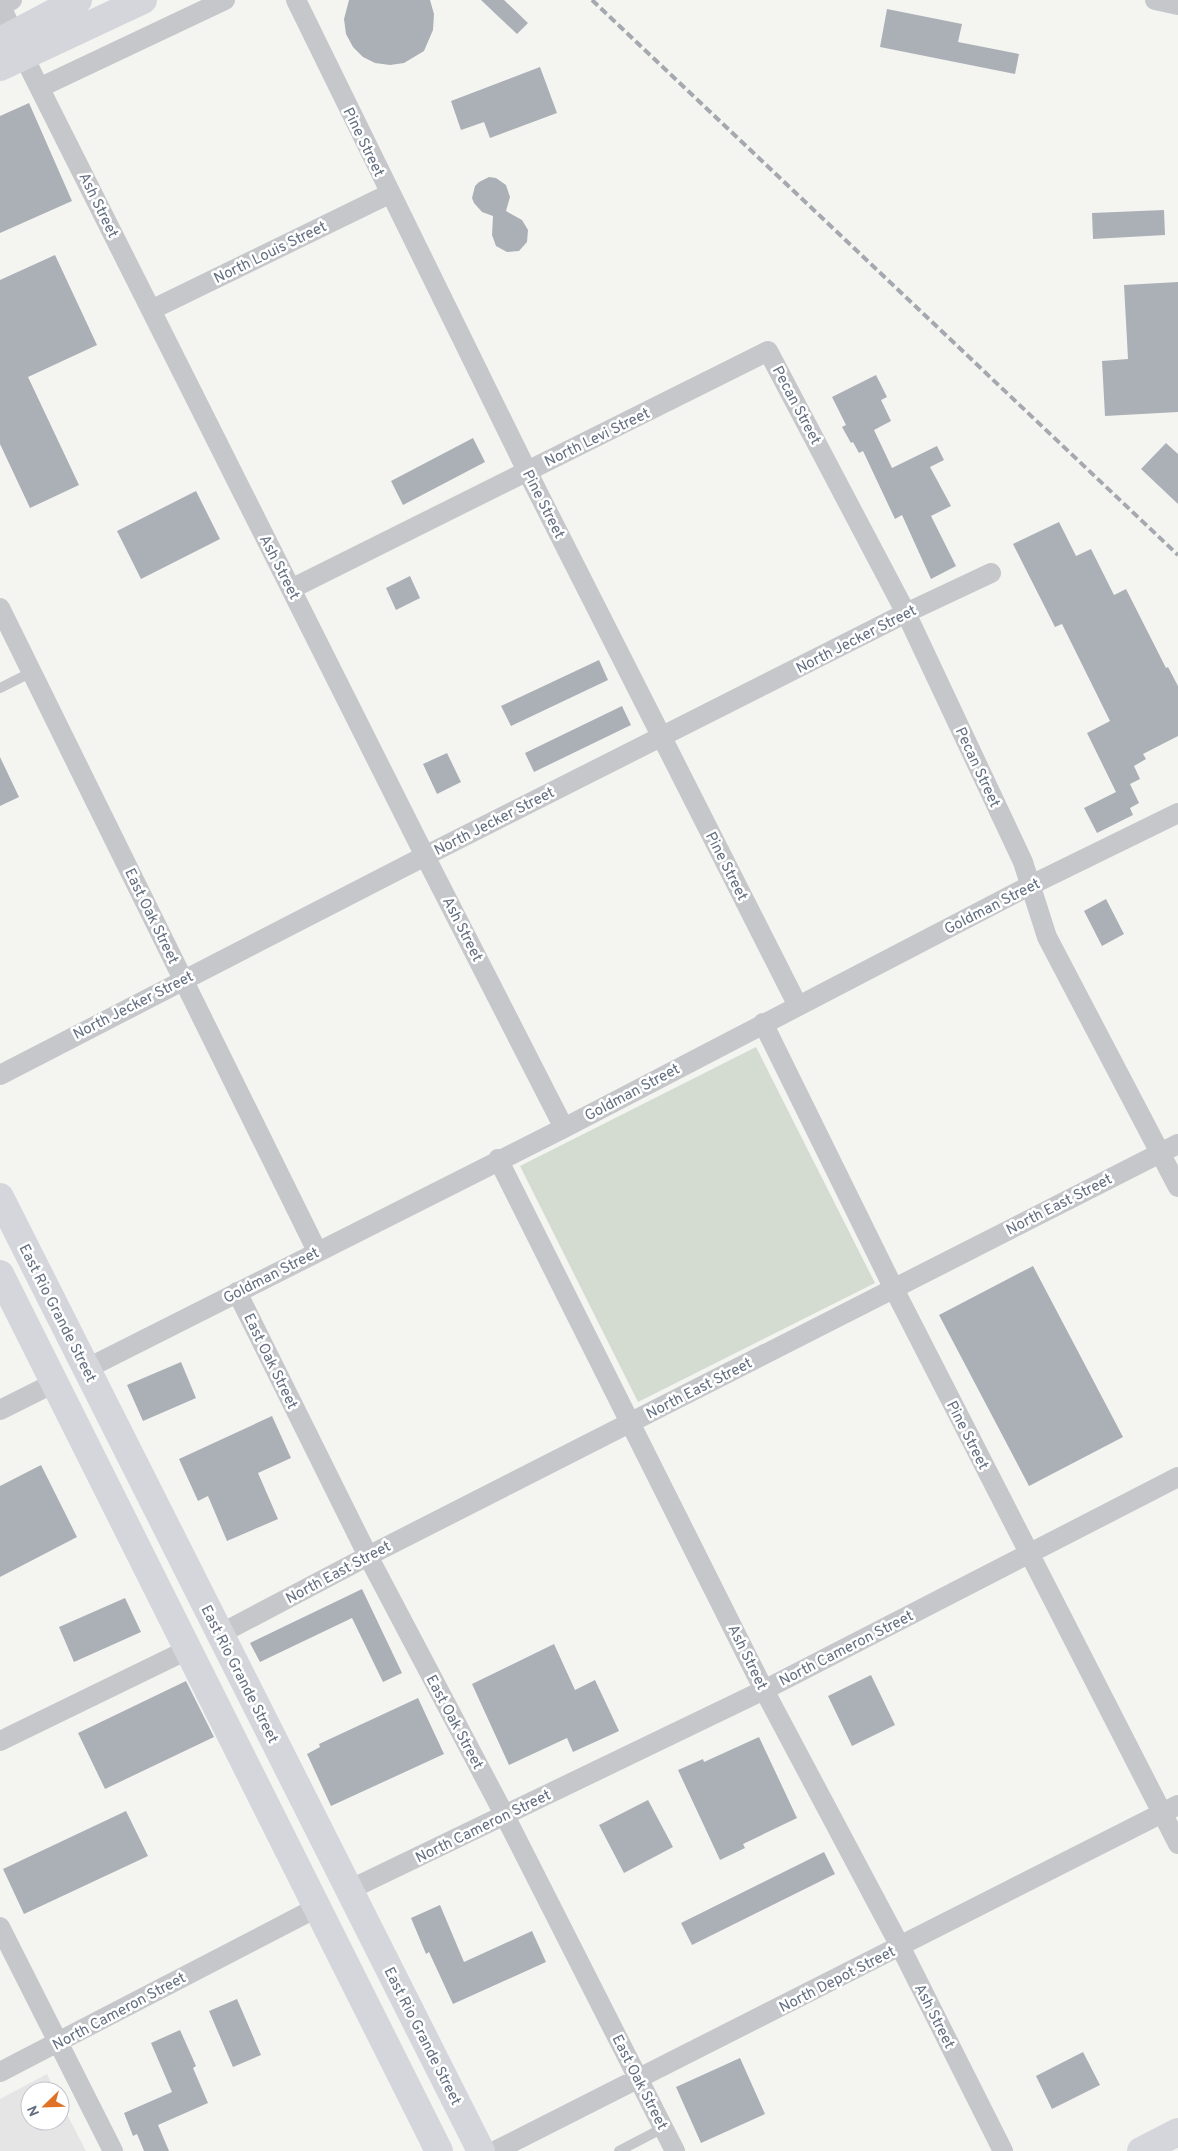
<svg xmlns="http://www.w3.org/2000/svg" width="1178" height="2151" font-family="Overpass,sans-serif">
<rect width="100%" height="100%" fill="#f4f5f1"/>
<path fill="#e5e5e5" d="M47,2074L55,2091H30V2121H60V2101L86,2151H0V2099Z"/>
<path fill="#d4dcd2" d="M756,1047L875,1283L638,1402L520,1166Z"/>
<path fill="#abb0b7" d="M349,0H430L434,14L433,30L424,51L404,63L390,65L375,63L363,57L353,47L346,34L344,19Z
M481,0H504L528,23L517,34Z
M887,9L962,24L958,42L1019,54L1015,74L880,47Z
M540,67L557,113L490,138L484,122L461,130L451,101Z
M29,103L72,201L0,233V116Z
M489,177L496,178L506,185L510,197L506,211L522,220L528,230L527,242L519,251L507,252L496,246L492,235L493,216L482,212L474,203L472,198L475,186L479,182Z
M1164,210L1165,235L1093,239L1092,213Z
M55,255L97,345L28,377L79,485L30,508L0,444V280Z
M1178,282V412L1105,416L1102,361L1128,359L1124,285Z
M876,375L887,397L881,400L891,421L874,430L892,468L937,446L944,460L930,467L951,506L931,516L956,566L931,579L902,515L895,519L863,451L859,453L853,442L851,443L842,427L846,425L832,397Z
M473,438L485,462L403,505L391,481Z
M1166,443L1178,454V504L1141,469Z
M196,491L220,539L141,579L117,531Z
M1059,522L1076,556L1091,549L1114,595L1126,589L1166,668L1168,667L1178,686V736L1143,754L1146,759L1134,766L1140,779L1130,784L1139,803L1130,808L1133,815L1097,833L1084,808L1116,792L1087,733L1110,721L1062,624L1055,627L1013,544Z
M410,576L420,598L396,610L386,588Z
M599,660L608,680L511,726L501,706Z
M622,706L631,725L534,772L525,753Z
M447,753L461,782L437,794L423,764Z
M0,757L19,797L0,806Z
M1106,899L1124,934L1102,946L1084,911Z
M1033,1266L1123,1437L1029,1486L939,1315Z
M181,1362L196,1398L143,1421L127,1385Z
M272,1416L291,1458L258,1473L278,1519L227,1541L208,1496L198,1501L179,1459Z
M41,1465L77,1537L0,1577V1486Z
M362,1589L402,1673L383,1682L352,1618L260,1662L250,1643Z
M125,1598L141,1632L74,1662L59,1627Z
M554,1644L575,1690L595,1680L619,1731L573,1752L567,1738L509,1765L472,1684Z
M871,1675L895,1725L852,1746L828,1696Z
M186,1681L214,1737L105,1789L78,1733Z
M418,1698L444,1754L331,1806L307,1754L320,1747L319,1744Z
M759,1737L797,1818L743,1844L745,1848L720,1860L678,1770L703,1759L704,1762Z
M648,1800L673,1847L624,1873L599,1825Z
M126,1811L148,1856L24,1914L3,1869Z
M824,1852L835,1874L692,1945L681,1923Z
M440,1905L464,1962L532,1931L546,1962L453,2004L429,1952L426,1954L411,1918Z
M237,1999L261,2055L233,2067L209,2011Z
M180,2030L196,2066L193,2068L208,2103L158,2125L169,2151H144L137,2134L133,2136L124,2113L172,2092L151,2043Z
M1083,2052L1100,2085L1052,2109L1036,2076Z
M740,2058L765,2114L701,2143L676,2087Z"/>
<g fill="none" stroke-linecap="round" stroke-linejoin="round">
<path stroke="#c5c7cb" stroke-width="10" d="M0,688L32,672
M619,2151L663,2128"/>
<path stroke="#c5c7cb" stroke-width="20" d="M12,0L1,6L24,57L425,856L564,1128
M296,0L527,471L798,1006
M1155,0L1178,5
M41,87L225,0
M151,310L389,194
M291,589L768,351L906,613L1023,862L1047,937L1178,1187
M0,608L317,1251
M763,1023L894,1289L1178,1844
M0,1075L425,856L906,613L991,573
M498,1159L764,1690L900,1946L1003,2151
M237,1292L368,1556L505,1816L675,2151
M86,1369L564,1128L1029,886L1178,813
M0,1410L54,1383
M220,1634L368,1556L1178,1144
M0,1741L189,1649
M349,1890L764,1690L1178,1477
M0,1927L113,2151
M0,2072L318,1907
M495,2151L1178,1805"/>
<path stroke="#d4d6dc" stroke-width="28" d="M0,41L78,0
M0,67L143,0"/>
<path stroke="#d4d6dc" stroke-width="28" d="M0,1197L481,2151
M0,1274L439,2151
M1141,2151L1178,2132"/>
<path stroke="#a5a8af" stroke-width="4" stroke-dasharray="8 4" stroke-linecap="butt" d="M592,0L1178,555"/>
</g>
<g text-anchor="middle" stroke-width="5" stroke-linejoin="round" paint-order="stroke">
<g font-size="15" fill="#646f81" stroke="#fff">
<text transform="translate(364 142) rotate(64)" y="5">Pine Street</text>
<text transform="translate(99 205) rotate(64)" y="5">Ash Street</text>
<text transform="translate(270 252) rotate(-26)" y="5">North Louis Street</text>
<text transform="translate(797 405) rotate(62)" y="5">Pecan Street</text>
<text transform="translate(597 437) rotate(-26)" y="5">North Levi Street</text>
<text transform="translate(544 504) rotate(63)" y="5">Pine Street</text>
<text transform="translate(280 567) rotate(63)" y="5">Ash Street</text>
<text transform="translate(856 639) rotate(-27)" y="5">North Jecker Street</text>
<text transform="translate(978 767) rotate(65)" y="5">Pecan Street</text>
<text transform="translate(494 821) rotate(-27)" y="5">North Jecker Street</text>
<text transform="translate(727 866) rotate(63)" y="5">Pine Street</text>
<text transform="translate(992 906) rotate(-27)" y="5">Goldman Street</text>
<text transform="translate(152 916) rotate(64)" y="5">East Oak Street</text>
<text transform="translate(463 929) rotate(63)" y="5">Ash Street</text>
<text transform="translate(133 1005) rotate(-27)" y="5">North Jecker Street</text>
<text transform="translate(632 1092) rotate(-28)" y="5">Goldman Street</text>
<text transform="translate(1059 1204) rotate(-27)" y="5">North East Street</text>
<text transform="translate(271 1275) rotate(-27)" y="5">Goldman Street</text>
<text transform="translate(58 1313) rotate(63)" y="5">East Rio Grande Street</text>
<text transform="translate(271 1361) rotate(64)" y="5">East Oak Street</text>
<text transform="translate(699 1388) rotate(-27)" y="5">North East Street</text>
<text transform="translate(968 1435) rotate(63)" y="5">Pine Street</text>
<text transform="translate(338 1572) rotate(-28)" y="5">North East Street</text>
<text transform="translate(846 1648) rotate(-27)" y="5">North Cameron Street</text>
<text transform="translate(748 1657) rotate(64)" y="5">Ash Street</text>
<text transform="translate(240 1674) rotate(63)" y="5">East Rio Grande Street</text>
<text transform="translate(455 1722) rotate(62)" y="5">East Oak Street</text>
<text transform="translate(483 1826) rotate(-26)" y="5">North Cameron Street</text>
<text transform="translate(837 1979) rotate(-27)" y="5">North Depot Street</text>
<text transform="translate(119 2011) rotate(-28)" y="5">North Cameron Street</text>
<text transform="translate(935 2016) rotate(63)" y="5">Ash Street</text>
<text transform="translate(423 2036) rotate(63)" y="5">East Rio Grande Street</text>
<text transform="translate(640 2082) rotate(63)" y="5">East Oak Street</text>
</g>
</g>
<g transform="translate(45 2106) rotate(247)"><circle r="24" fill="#ffffff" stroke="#c1c5cd"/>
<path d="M0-4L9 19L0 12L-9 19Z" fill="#df7227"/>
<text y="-8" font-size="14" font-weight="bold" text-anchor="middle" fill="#646f81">N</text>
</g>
</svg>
